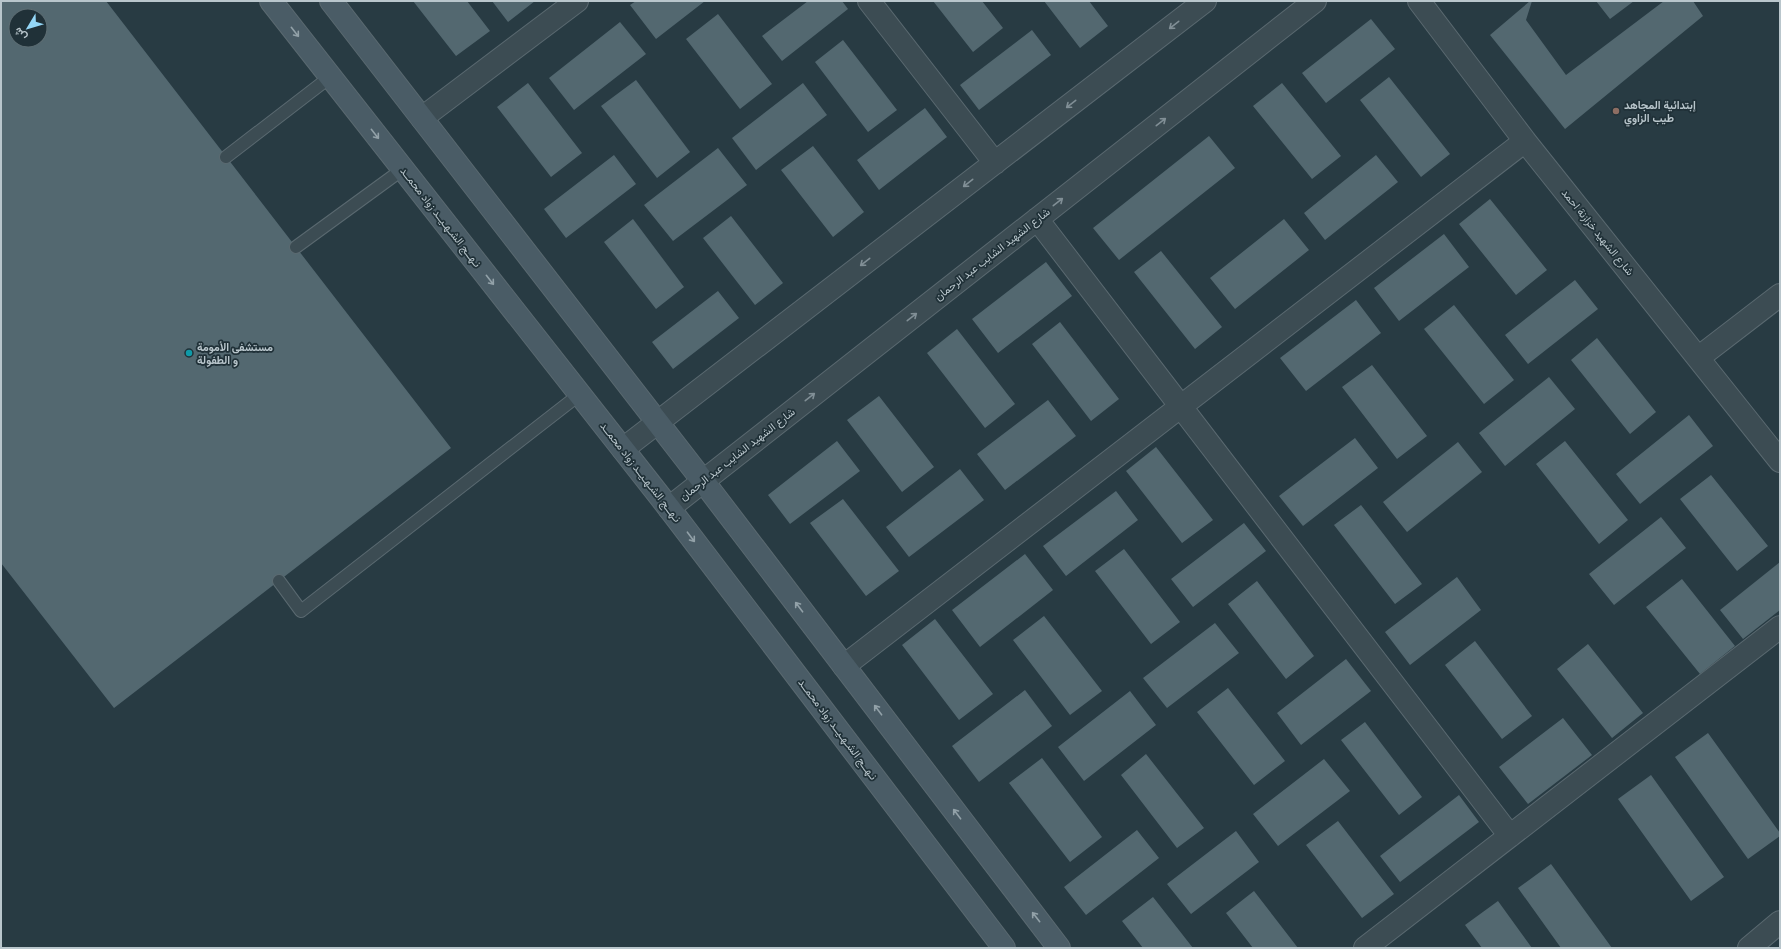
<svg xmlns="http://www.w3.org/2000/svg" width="1781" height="949" font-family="Overpass,Vazirmatn,sans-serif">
<rect width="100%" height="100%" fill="#283b43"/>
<path fill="#536870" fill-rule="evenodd" d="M2,1H106L451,448L114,708L1,563ZM16,16H40V40H16Z
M413,1H467L490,31L456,56Z
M492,1H535L508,22Z
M636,1H705L656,39L630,5Z
M808,1H842L848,9L782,61L762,36Z
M933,1H982L1003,28L973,52Z
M1044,1H1089L1108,26L1080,48Z
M1530,1H1532L1526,20L1566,75L1664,1H1693L1703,16L1565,129L1490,35Z
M1596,1H1634L1610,19Z
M718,14L772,84L740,109L686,39Z
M1371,19L1395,49L1326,103L1302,73Z
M620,22L646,54L574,110L549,78Z
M1032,30L1051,55L979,110L960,85Z
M843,40L897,110L868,132L815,62Z
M1389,77L1450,154L1421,177L1360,100Z
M636,80L690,152L657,178L601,106Z
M528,83L582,153L551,177L497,107Z
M803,83L827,115L756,170L732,138Z
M1282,83L1341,156L1312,179L1253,106Z
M925,108L947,137L879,190L857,160Z
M1209,136L1235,168L1119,260L1093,228Z
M813,146L864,212L833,237L781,170Z
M718,148L747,185L673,241L644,205Z
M614,155L636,184L566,238L544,209Z
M1376,155L1398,182L1325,240L1304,213Z
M1490,199L1547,270L1516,295L1459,224Z
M731,216L783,283L755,305L703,238Z
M633,219L684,287L656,309L604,242Z
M1284,219L1309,250L1235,309L1210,278Z
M1444,234L1469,267L1399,321L1374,288Z
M1161,251L1222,327L1195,349L1134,272Z
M1046,262L1072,296L998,353L972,319Z
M1575,280L1598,309L1528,364L1505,335Z
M718,291L739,318L673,369L652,342Z
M1356,300L1381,333L1306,391L1280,358Z
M1454,305L1514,380L1484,404L1424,329Z
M1060,322L1119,399L1091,421L1032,344Z
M957,329L1015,404L985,428L927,353Z
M1597,338L1656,412L1630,434L1571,360Z
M1372,365L1427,436L1397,459L1342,387Z
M1549,377L1575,409L1505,466L1479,433Z
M879,396L934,467L902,492L847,420Z
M1048,400L1076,436L1005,490L977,454Z
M1689,415L1713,446L1640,504L1616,474Z
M1355,438L1378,468L1303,526L1279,496Z
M837,441L860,471L790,524L768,495Z
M1565,441L1628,520L1599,544L1536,464Z
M1458,442L1482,472L1407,532L1383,502Z
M1156,447L1213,520L1182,543L1126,471Z
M960,469L984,500L909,557L886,527Z
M1711,475L1768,546L1737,571L1680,499Z
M1116,491L1138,520L1066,576L1043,546Z
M843,499L899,571L866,596L810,523Z
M1361,505L1422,584L1395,604L1334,525Z
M1661,517L1686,548L1614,605L1589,574Z
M1244,523L1266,551L1193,607L1171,579Z
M1124,549L1180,622L1151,644L1095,571Z
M1025,554L1053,590L980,647L952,610Z
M1780,562V610L1743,639L1720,610Z
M1457,577L1481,610L1410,665L1385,632Z
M1682,579L1735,646L1700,674L1646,607Z
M1257,581L1314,656L1286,679L1228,604Z
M1044,616L1102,691L1070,715L1013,640Z
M935,619L993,694L959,720L902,645Z
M1215,623L1239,653L1167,708L1143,678Z
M1475,641L1532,716L1502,739L1445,665Z
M1588,644L1643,713L1612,738L1557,669Z
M1346,659L1371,691L1301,745L1277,713Z
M1228,688L1285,761L1254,785L1197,712Z
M1025,690L1052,726L979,782L952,746Z
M1130,691L1156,725L1084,781L1058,747Z
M1563,718L1592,755L1528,804L1499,767Z
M1365,722L1422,797L1399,815L1341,740Z
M1708,733L1780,833V836L1748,859L1675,757Z
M1146,754L1204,828L1177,848L1121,775Z
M1042,758L1102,837L1070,862L1009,783Z
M1324,759L1350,791L1278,846L1253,814Z
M1651,775L1724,877L1691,901L1618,799Z
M1459,795L1479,822L1400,882L1380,856Z
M1338,821L1394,894L1362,918L1306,845Z
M1137,830L1159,858L1086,915L1064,887Z
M1236,831L1259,862L1191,914L1167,884Z
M1551,864L1612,948H1561L1518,888Z
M1254,891L1298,948H1253L1226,913Z
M1153,897L1193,948H1143L1122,921Z
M1498,901L1532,948H1482L1465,925Z"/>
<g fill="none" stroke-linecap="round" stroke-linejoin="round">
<g stroke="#5a6970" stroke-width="14">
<path id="service" d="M226,157L330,77
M296,247L403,169
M279,581L301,611L580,394"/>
</g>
<g stroke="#5a6970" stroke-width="24">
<path id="minor" d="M869,1L995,163
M1419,1L1525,141L1780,461
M422,118L577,1
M1037,219L1510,836
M1698,358L1780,295
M623,449L1205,1
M669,508L1315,1
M844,666L1525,141
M1365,948L1780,627
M1749,948L1780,922"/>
</g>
<g stroke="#5a6970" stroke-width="24">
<path id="secondary" d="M271,1L669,508L1004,948
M331,1L703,481L1059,948"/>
</g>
<use href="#service" stroke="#3c4c53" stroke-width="12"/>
<use href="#minor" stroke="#3c4c53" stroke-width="22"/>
<use href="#secondary" stroke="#4a5c66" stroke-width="22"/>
</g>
<defs><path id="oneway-shaft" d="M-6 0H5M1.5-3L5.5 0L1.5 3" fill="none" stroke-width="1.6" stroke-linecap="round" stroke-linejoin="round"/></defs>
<g stroke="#818f96">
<use href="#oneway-shaft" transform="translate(1174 25) rotate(142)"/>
<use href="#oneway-shaft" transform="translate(1071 104) rotate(142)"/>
<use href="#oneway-shaft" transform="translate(1161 122) rotate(-38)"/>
<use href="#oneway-shaft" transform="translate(968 183) rotate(142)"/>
<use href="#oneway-shaft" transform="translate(1058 202) rotate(-38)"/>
<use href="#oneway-shaft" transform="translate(865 262) rotate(142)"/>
<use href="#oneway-shaft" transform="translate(912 317) rotate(-38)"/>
<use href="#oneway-shaft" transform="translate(810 397) rotate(-38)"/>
</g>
<g stroke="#92a1a8">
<use href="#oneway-shaft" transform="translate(295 32) rotate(52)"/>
<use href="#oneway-shaft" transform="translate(375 134) rotate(52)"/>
<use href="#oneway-shaft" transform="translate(490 280) rotate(52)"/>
<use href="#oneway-shaft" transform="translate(691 537) rotate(53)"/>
<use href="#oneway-shaft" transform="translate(799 607) rotate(-127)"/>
<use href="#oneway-shaft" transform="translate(878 710) rotate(-127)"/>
<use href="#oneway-shaft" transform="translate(957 814) rotate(-127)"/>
<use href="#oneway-shaft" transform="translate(1036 917) rotate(-128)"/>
</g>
<circle fill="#8d6e63" stroke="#203138" stroke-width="1.5" cx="1616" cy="111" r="4"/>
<circle fill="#0f9aa8" stroke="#203138" stroke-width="1.5" cx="189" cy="353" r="4"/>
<g text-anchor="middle" stroke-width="3.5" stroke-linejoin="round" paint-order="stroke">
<g font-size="11" font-weight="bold" fill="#b9c6cc" stroke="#203138" text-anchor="start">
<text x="1624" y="109">إبتدائية المجاهد<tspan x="1624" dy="13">طيب الزاوي</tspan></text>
<text x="197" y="351">مستشفى الأمومة<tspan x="197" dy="13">و الطفولة</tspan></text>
</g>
<g font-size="11" fill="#b9c6cc" stroke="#203138">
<text transform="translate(441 217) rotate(52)" y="4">نـهــج الشـهـيــد زواد محمــد</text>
<text transform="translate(1598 232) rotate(51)" y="4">شارع الشهيد خزازنة احمد</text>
<text transform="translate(992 254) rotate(-38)" y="4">شارع الشهيد الشايب عبد الرحمان</text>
<text transform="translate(737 454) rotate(-38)" y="4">شارع الشهيد الشايب عبد الرحمان</text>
<text transform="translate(641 472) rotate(52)" y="4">نـهــج الشـهـيــد زواد محمــد</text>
<text transform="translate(838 729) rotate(53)" y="4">نـهــج الشـهـيــد زواد محمــد</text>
</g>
</g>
<rect width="1781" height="949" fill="none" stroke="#b9c6cc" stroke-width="4"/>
<g transform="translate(28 28) rotate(232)"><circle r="19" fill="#203138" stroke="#5d6d73"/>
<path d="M0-3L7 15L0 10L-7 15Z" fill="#94d7f7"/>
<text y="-6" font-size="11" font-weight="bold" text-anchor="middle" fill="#b9c6cc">ش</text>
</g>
</svg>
